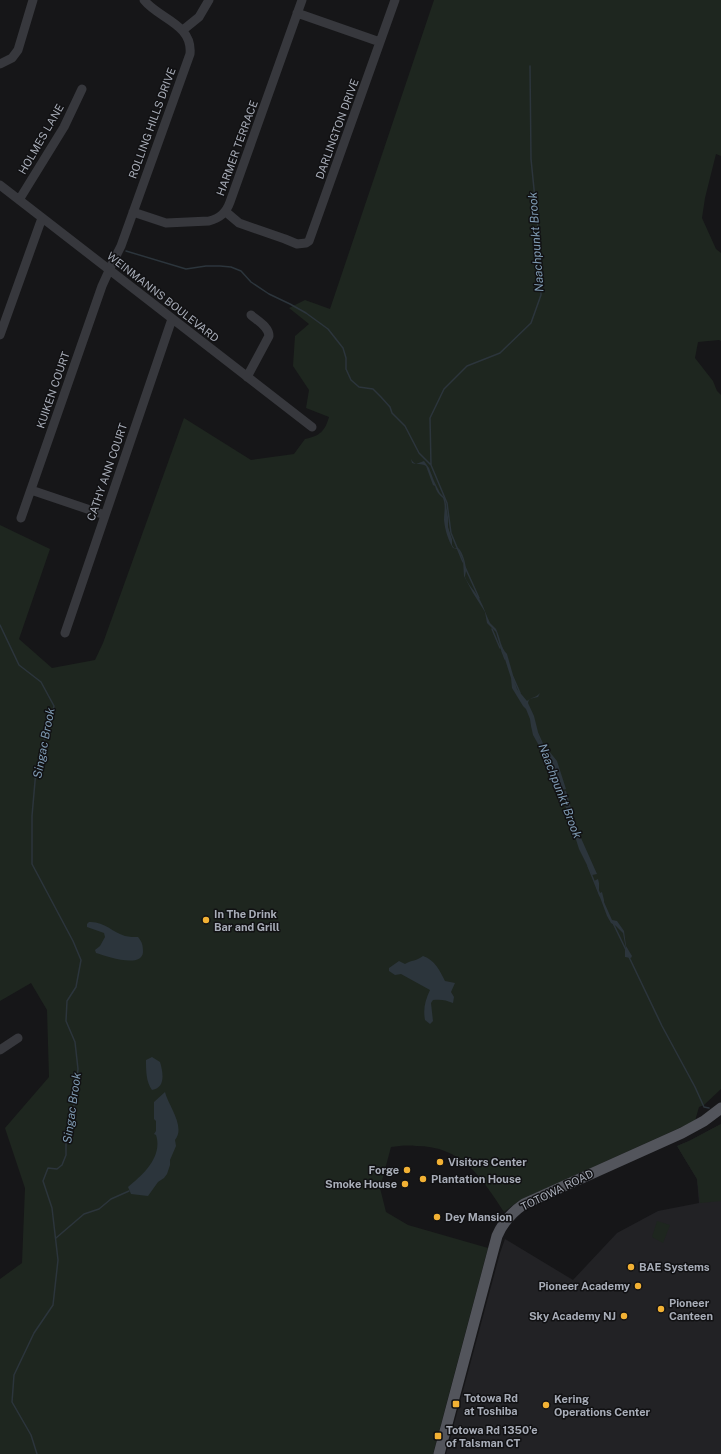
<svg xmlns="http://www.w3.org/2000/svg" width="721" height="1454" font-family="'Public Sans',sans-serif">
<rect width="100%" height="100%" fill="#161618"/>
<path fill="#222225" d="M721,1124V1454H446L500,1253L505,1239L573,1280L617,1233L658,1211L699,1203L697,1179L677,1146L689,1141Z"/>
<path fill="#1e261f" d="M434,0H721V156L716,154L705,198L702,218L716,249L721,253V341L719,340L698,342L695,358L713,381L717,391L721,395V1089L704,1105L699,1107L695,1121L520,1200L504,1212C481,1177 462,1146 416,1146C407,1145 399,1146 391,1147L380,1188L386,1212L408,1225L488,1248L433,1454H0V1279L22,1263L25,1188L5,1128L49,1077L47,1010L31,983L0,1001V525L50,549L19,639L52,668L95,660L103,643L184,418L251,460L294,454L305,439C320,436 325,431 329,417L306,408L309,390L293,366L295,336L309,324L289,308L305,300L330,309Z
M721,1124V1201L700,1203L697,1179L677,1146L689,1141Z
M657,1221L670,1225L663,1243L652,1237Z"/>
<path fill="#2c353c" d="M411,459L413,462L416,464L424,461L429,468L434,481L440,493L445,498L448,517V527L452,539V545L454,548H458C463,552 466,564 466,571C466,572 465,575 465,577C468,585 476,592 480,600C484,607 486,615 490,623C492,625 494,627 496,629C500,637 501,649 507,654L517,689L527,701C531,697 536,698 540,693L538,697L529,699L528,703L534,716L540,740L557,761L566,789L559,791L550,777L546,758L533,735L531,726L530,719L526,709L523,706L512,688L511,678L503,653L501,650L496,632L487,623L485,612L473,593L464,576L463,560L458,549L453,548C448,540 445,530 444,520C444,512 446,506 443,498C439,495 436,491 435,486L433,485L426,466C421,463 417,465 412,463Z
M566,791L577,829L597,874L592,875L579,849L561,792Z
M598,879L599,883V890L600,893L602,892L604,900V902L612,920L617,921L624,931L626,946L632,956L631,958L625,957V950L626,949L623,933L616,926L611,923L607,916L594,881Z
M89,922C104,921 112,932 125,936C129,937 134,937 138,937C142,942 143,945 143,952C142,969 106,956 96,953L95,950L100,946L105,937L104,933L87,927V924Z
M423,956C435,960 440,971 445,981L455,983L451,992L454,997L453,1003C446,1000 441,999 433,1000L431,1003L433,1021L430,1024L425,1020C423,1009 425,1001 430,990L401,974L395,975L389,971V968L399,961L405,964C411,960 417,961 423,956Z
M152,1057L160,1062C163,1072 166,1088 152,1090C146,1082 146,1070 146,1060Z
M165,1092C168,1105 186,1127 175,1140L176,1146L170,1160V1165L167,1174L164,1178L158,1182L148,1196L131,1194L128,1187C143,1175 163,1157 156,1135L154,1134L156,1131V1121L154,1119V1102Z"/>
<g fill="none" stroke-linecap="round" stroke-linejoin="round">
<path stroke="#2c353c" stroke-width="1.5" d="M126,251L186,269L206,266H220L231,267L241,271L251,282L269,294L290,304L306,313L328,329L343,348L346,358V369L351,380L359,387L373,389L381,397L390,407L392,413L405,426L419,453L431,465
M463,562L451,533L447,503L431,465L430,418L444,389L467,366L500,353L531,323L541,295L540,249L531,159L530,66
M465,567L479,598
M0,625L19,665L41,682L54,706L36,770L32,816V864L73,941L81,960L76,987L67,1001L66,1021L75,1042L78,1069L73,1114L66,1137V1155L62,1165L57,1169L48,1168L43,1181L52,1208L58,1260L53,1305L34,1333L14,1375L12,1402L31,1435L37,1454
M492,629L500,648
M502,651L505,659
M513,677L520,693
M538,734L542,743
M588,866L600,896
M613,923L626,950
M629,957L662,1026L695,1087L704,1107L709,1108
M56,1238L84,1214L99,1209L111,1199L129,1191"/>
<path stroke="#37383d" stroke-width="9" d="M297,13L380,42
M183,30L199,17L209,0
M0,64L12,58L18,50L33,0
M0,185L312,427
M19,200L64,127L82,89
M133,212L166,223L209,221C220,218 226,213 230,202L302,0
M226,212L239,223L285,239L297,244L306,243L309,241L395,0
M0,335L42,218
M247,377L269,336C269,327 258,321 251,315
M31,490L105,515
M21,518L102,286L112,264L121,246L190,54C193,24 159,19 144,0
M65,633L172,319
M0,1050L18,1038"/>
<path stroke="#53555c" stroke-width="11" d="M439,1454L497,1236C503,1222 511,1213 524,1204L682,1133L704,1121L721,1108"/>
</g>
<g fill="#f2b134" stroke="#111113" stroke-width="1.5">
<circle cx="206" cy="920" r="4"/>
<circle cx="440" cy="1162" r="4"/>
<circle cx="407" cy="1170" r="4"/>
<circle cx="423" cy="1179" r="4"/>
<circle cx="405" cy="1184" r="4"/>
<circle cx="437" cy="1217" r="4"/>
<circle cx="631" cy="1267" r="4"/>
<circle cx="638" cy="1286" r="4"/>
<circle cx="661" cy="1309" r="4"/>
<circle cx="624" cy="1316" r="4"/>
<rect x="452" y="1400" width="8" height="8" rx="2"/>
<circle cx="546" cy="1405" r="4"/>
<rect x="434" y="1432" width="8" height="8" rx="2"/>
</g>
<g text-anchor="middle" stroke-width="3" stroke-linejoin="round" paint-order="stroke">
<g font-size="11" fill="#a8adb8" stroke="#111113">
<text transform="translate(152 123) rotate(-70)" y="4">ROLLING HILLS DRIVE</text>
<text transform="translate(337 129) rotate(-70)" y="4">DARLINGTON DRIVE</text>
<text transform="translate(41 139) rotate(-60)" y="4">HOLMES LANE</text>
<text transform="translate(237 148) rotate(-70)" y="4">HARMER TERRACE</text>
<text transform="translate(163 297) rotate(38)" y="4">WEINMANNS BOULEVARD</text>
<text transform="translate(53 390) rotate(-71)" y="4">KUIKEN COURT</text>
<text transform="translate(107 472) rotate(-71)" y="4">CATHY ANN COURT</text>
<text transform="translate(557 1190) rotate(-26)" y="4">TOTOWA ROAD</text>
</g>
<g font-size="11" font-weight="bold" fill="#a8adb8" stroke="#111113" text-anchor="start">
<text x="214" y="918">In The Drink<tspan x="214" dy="13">Bar and Grill</tspan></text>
<text x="448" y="1166">Visitors Center</text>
<text x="399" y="1174" text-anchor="end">Forge</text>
<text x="431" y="1183">Plantation House</text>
<text x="397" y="1188" text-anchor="end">Smoke House</text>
<text x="445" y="1221">Dey Mansion</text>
<text x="639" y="1271">BAE Systems</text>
<text x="630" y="1290" text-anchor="end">Pioneer Academy</text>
<text x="669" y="1307">Pioneer<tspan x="669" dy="13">Canteen</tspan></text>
<text x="616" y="1320" text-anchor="end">Sky Academy NJ</text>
<text x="464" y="1402">Totowa Rd<tspan x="464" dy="13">at Toshiba</tspan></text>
<text x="554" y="1403">Kering<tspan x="554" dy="13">Operations Center</tspan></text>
<text x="446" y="1434">Totowa Rd 1350'e<tspan x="446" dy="13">of Talsman CT</tspan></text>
</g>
<g font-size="12" font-style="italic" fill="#7f9bb3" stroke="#111113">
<text transform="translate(536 242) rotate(-94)" y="4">Naachpunkt Brook</text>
<text transform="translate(44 743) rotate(-79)" y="4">Singac Brook</text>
<text transform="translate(560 791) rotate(69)" y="4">Naachpunkt Brook</text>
<text transform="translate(72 1108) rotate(-82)" y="4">Singac Brook</text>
</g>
</g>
</svg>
